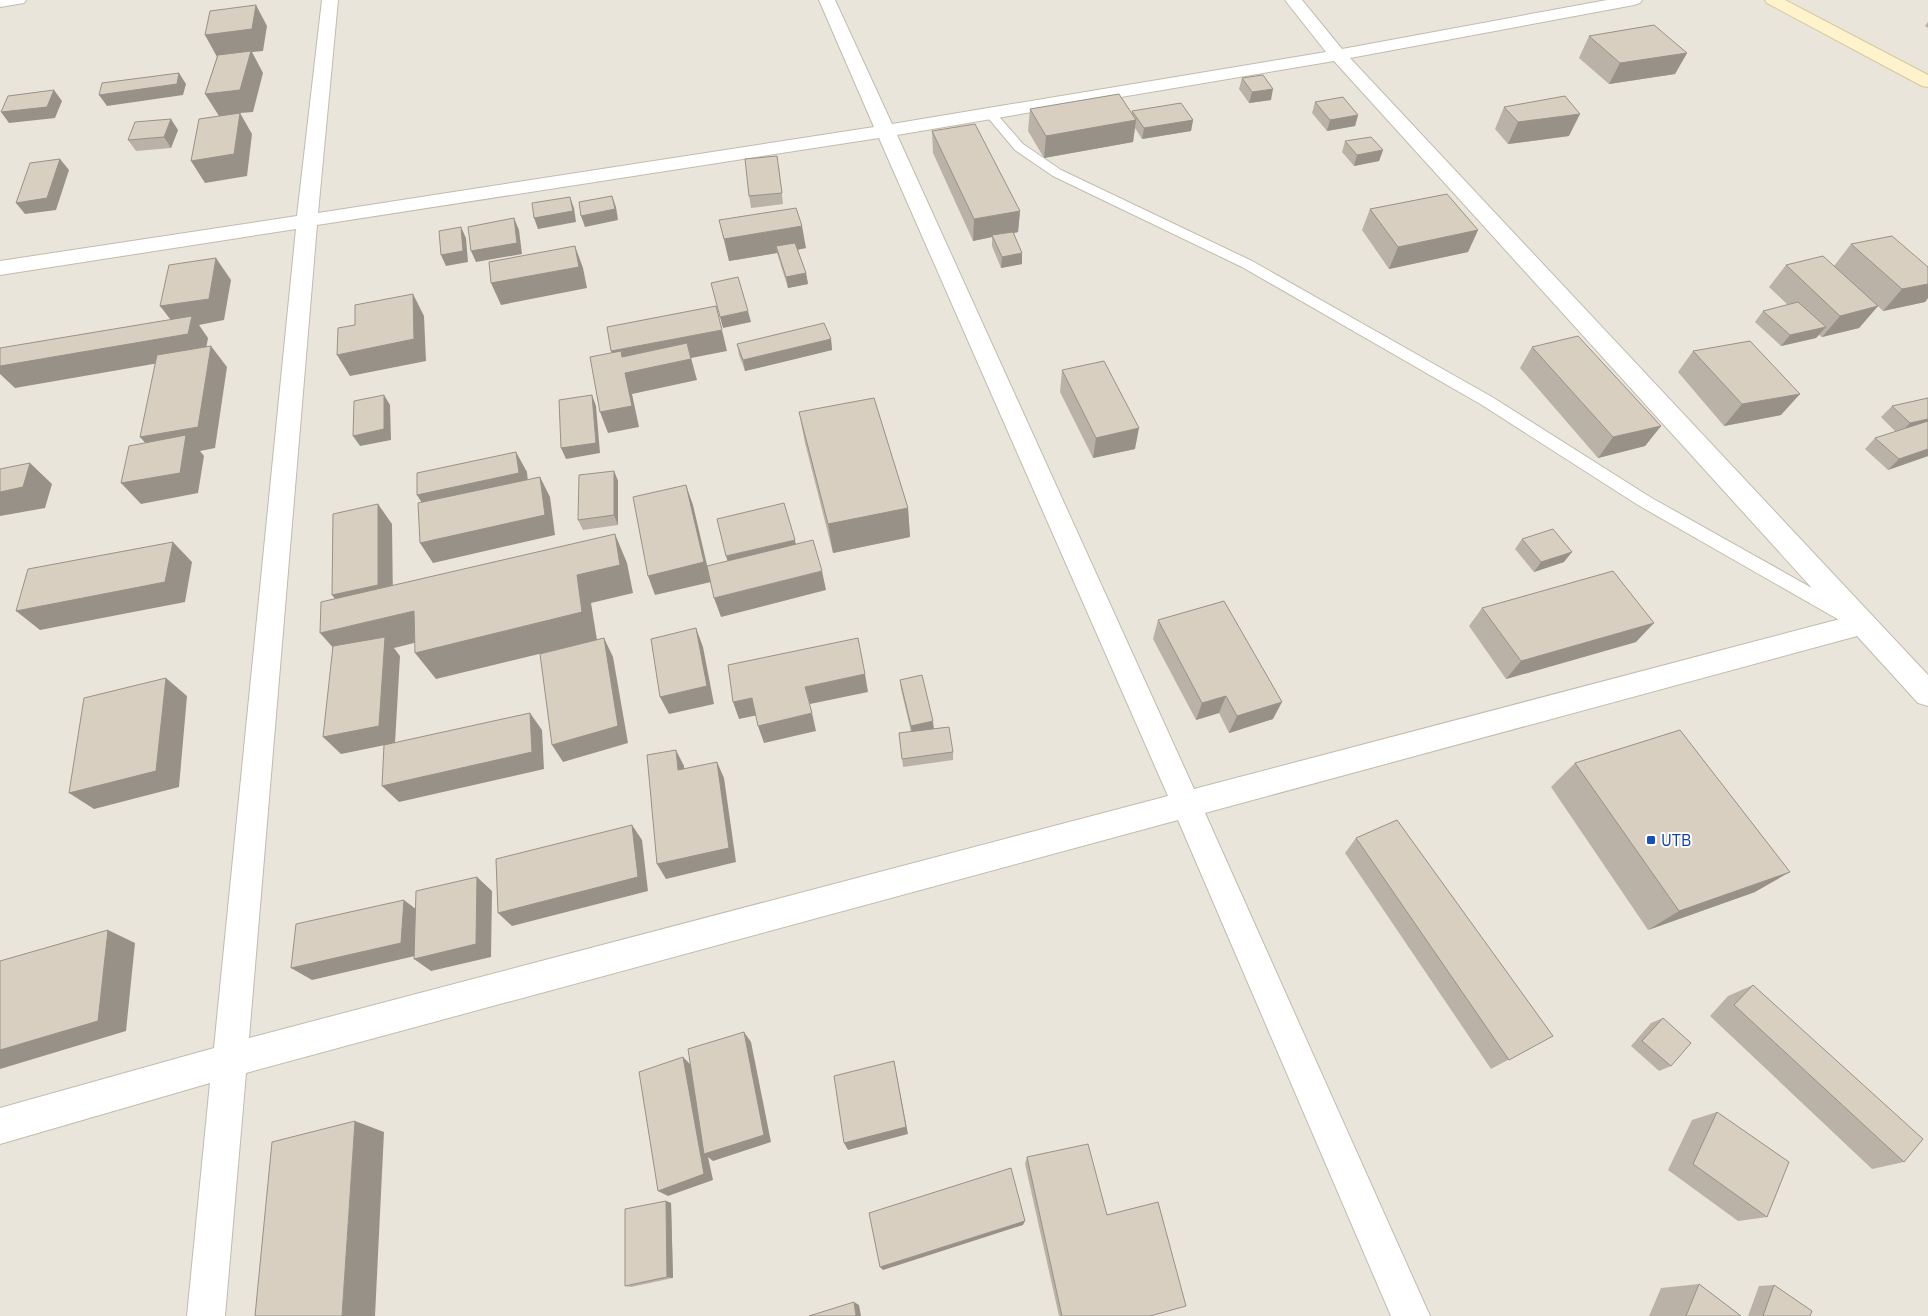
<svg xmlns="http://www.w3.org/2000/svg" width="1928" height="1316" font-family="'IBM Plex Sans',sans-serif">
<rect width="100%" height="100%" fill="#f6f3ec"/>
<path fill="#eae5da" d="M0,0H1928V1316H0Z"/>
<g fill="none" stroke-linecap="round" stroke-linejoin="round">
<g stroke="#c2bbae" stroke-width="2">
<path id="lane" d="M990,109L994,111L1023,144L1061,170L1252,261L1492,397L1650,497L1853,611L1856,616L1853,621L1847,623L1841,621L1638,505L1482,405L1242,267L1053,176L1015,150L984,113Z"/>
</g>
<g stroke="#c2bbae" stroke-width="2">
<path id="street" d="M0,0H26L24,3L0,7Z
M322,0H338L318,213L874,127L819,0H835L892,124L1326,52L1285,0H1302L1342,49L1607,0H1642L1640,3L1634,5L1350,58L1928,675V706L1918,703L1857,636L1205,813L1430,1316H1391L1178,820L246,1073L225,1316H187L210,1083L0,1144V1108L214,1048L296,229L0,275V261L297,216ZM1334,61L1840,619L1194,789L897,135ZM879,138L1168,796L249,1038L317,225Z"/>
</g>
<g stroke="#d6c79b" stroke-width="2">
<path id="secondary" d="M1765,0H1785L1928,75V87L1922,86L1767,3Z"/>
</g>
<use href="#lane" fill="#fff" fill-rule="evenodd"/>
<use href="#street" fill="#fff" fill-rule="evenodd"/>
<use href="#secondary" fill="#fff3cd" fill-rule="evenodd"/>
</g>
<path fill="#bab2a6" d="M1928,22V28L1925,26Z
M1589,36L1687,53L1675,74L1609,84L1579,58Z
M1242,78L1271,100L1249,103L1239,89Z
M1315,102L1358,115L1355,126L1327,131L1312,113Z
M1504,107L1569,136L1508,144L1495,129Z
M1030,109L1132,114V111L1193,120L1191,131L1142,139L1135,128L1133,142L1044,158L1028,131Z
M178,130L171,148L136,151L128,140Z
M932,131L1020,211L1018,232L1014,233L1022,264L1001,268L992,246V237L973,241L933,153Z
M1345,141L1383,150L1379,161L1354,166L1342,152Z
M779,167L783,204L751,208L749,196Z
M1370,209L1478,230L1468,252L1389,269L1362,230Z
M719,220L806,248L798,250L806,273L808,284L788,288L777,253L729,261Z
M1851,244L1928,267V298L1925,302L1883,311L1878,306L1859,328L1822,337L1819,335L1816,338L1781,346L1755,322L1763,311L1788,305L1769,287L1786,265L1834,266Z
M831,339L832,350L745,371L739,355L737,344Z
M1532,347L1661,426L1645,446L1598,458L1520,368Z
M1693,351L1781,415L1724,426L1678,372Z
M1062,370L1135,449L1093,458L1060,392Z
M1928,398V456L1888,470L1865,449L1875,438L1896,432L1881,417L1892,406Z
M799,412L908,508L910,537L833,553L805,443Z
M614,471L618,481V525L583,530L578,520Z
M1522,539L1564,562L1534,572L1515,549Z
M1482,608L1636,642L1506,679L1469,626Z
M1158,620L1273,719L1229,733L1219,713L1196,720L1153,639Z
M900,680L934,729L953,752V760L903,767L899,733L911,732L901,689Z
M1575,763L1755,892L1648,930L1551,787Z
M1356,838L1553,1036L1491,1069L1345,853Z
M1753,985L1904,1162L1872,1169L1710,1016L1728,996Z
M1663,1018L1671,1066L1659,1071L1631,1046L1651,1023Z
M1717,1112L1767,1217L1738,1221L1668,1170L1692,1120Z
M1027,1157L1107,1215L1150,1316H1059L1025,1164Z
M666,1201L671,1203L673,1278L631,1287L625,1286Z
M1699,1284L1741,1316H1649L1661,1288Z
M1774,1285L1810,1316H1748L1759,1286Z"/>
<path fill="#979187" d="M256,5L267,26L263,51L252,52L263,73L253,112L240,113L252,134L247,176L205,183L191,161L219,116L205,94L217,57L205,35Z
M1687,53L1675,74L1609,84L1620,63Z
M179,73L186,84L183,95L107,106L99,95Z
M1273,89L1271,100L1249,103L1252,92Z
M54,90L62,101L55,118L9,123L1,112Z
M1580,114L1569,136L1508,144L1518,122Z
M1358,115L1355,126L1327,131L1330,120Z
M171,119L178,130L171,148L164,137Z
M1136,120L1133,142L1044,158L1046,136Z
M1193,120L1191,131L1142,139L1144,128Z
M1383,150L1379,161L1354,166L1357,155Z
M60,159L69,170L56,210L25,214L16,203Z
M612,196L616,207L618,220L585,227L581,216Z
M570,197L574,208L576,222L538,229L534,218Z
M1020,211L1018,232L993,237L992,235V237L973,241L974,219Z
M514,218L519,230L522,254L476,262L471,251Z
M802,226L806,248L778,253L776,246L777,253L729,261L724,239Z
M461,227L466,238L468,262L446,266L441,255Z
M1478,230L1468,252L1389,269L1398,247Z
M575,246L583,268L587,288L501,305L491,283Z
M1022,253V264L1001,268L1002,257Z
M216,258L231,280L224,320L199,325L208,338L205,355L15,388L0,374V366L177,328L160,306Z
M806,273L808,284L788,288L786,277Z
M1928,284V298L1925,302L1883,311L1902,289Z
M413,294L424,316L426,361L350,376L337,355Z
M1878,306L1859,328L1822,337L1840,316Z
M748,311L751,322L723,328L720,317Z
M1826,327L1816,338L1781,346L1790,335Z
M722,330L727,351L691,358L697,380L632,394L639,427L608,433L600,412L625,373L619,372L611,351Z
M831,339L832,350L745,371L743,360Z
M211,346L227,367L215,448L200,451L204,456L198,493L141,504L121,483L159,458L140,437Z
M1800,394L1781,415L1724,426L1742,404Z
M384,395L390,405L391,440L360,446L353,436Z
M592,395L596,406L600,453L566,459L561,448Z
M1928,419V428L1899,434L1910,423Z
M1661,426L1645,446L1598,458L1613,437Z
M1139,428L1135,449L1093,458L1096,438Z
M1928,449V456L1888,470L1899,459Z
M516,452L527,472L529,493L430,516L417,495Z
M30,463L52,484L45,508L0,516V492Z
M614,471L618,481V525L614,515Z
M540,477L550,497L555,535L433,563L420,543Z
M686,485L693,505L711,582L655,595L648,576Z
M378,504L392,524L393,604L348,615L332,595Z
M908,508L910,537L833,553L828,524Z
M615,534L627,563L633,593L591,603L597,640L436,679L415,653L577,575Z
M795,540L799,560L732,576L726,556Z
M173,542L192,562L185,602L40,630L16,611Z
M1572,552L1564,562L1534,572L1541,562Z
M822,571L826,590L721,617L714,598Z
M414,611L434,638L394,648L400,656L395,743L341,754L323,737L344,660L320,633Z
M1654,623L1636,642L1506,679L1521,661Z
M696,628L703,647L714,704L669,714L660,697Z
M604,638L613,657L628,743L563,762L552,745Z
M865,674L868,692L810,704L805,687Z
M166,678L187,696L179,787L94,809L69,793Z
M1226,696L1219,713L1196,720L1202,703Z
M752,698L758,715L739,719L733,702Z
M1282,702L1273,719L1229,733L1237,716Z
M530,713L542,730L544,769L399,802L382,786Z
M812,713L816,731L764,743L758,726Z
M933,721L934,730L912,735L911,726Z
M676,750L684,766L686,787L678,770Z
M717,762L724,778L736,862L666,879L657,864Z
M632,825L642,840L648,891L512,926L498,913Z
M1790,872L1755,892L1648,930L1679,911Z
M477,877L492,891L491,957L431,971L414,959Z
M404,900L421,913L419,955L312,980L291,968Z
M108,930L135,943L126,1031L0,1069V1050Z
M744,1032L751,1042L771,1142L713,1161L708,1157L713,1180L668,1196L658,1191L683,1057L692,1066Z
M894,1061L908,1134L848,1150L844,1143Z
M355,1121L384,1132L375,1316H342Z
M666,1201L671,1203L673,1278L667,1277Z
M1025,1221L1023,1225L883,1270L880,1267Z
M854,1302L859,1305L861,1316H856Z"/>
<path fill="#d8cfc1" stroke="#979187" d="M256,5L252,29L205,35L210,11Z
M1654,25L1687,53L1620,63L1589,36Z
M251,51L240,90L205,94L218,55Z
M179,73L177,84L99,95L102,83Z
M1263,75L1273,89L1252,92L1242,78Z
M54,90L47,107L1,112L8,96Z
M1119,94L1136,120L1046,136L1030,109Z
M1565,96L1580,114L1518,122L1504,107Z
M1343,97L1358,115L1330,120L1315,102Z
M1181,103L1193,120L1144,128L1132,111Z
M240,113L234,154L191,161L199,119Z
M171,119L164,137L128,140L135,122Z
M975,124L1020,211L974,219L932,131Z
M1371,137L1383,150L1357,155L1345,141Z
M777,156L782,193L749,196L745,159Z
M60,159L47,198L16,203L30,163Z
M1447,194L1478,230L1398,247L1370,209Z
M612,196L615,209L581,216L579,202Z
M570,197L573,211L534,218L532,203Z
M796,208L802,226L724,239L719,220Z
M514,218L517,243L471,251L468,227Z
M461,227L463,251L441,255L439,231Z
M1013,232L1022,253L1002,257L992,235Z
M1892,236L1928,267V284L1902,289L1851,244Z
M795,243L806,273L786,277L776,246Z
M575,246L579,267L491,283L489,262Z
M1823,256L1878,306L1840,316L1786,265Z
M216,258L209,299L160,306L169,265Z
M738,277L748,311L720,317L711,283Z
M413,294L414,339L337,355L338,328L355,325V305Z
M1798,302L1826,327L1790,335L1763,311Z
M716,306L722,330L611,351L607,327Z
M192,316L188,334L0,366V348Z
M824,323L831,339L743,360L737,344Z
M1578,336L1661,426L1613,437L1532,347Z
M1750,341L1800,394L1742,404L1693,351Z
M687,343L691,359L625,373L632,406L600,412L590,357L621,351L622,357Z
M211,346L198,427L140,437L157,355Z
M1104,361L1139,428L1096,438L1062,370Z
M384,395V429L353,436L354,401Z
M592,395L596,443L561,448L559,400Z
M874,398L908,508L828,524L799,412Z
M1928,398V419L1910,423L1892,406Z
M1928,421V449L1899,459L1875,438Z
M186,435L180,473L121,483L129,446Z
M516,452L519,473L417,495V473Z
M30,463L23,487L0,492V469Z
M614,471V515L578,520L579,475Z
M540,477L545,515L420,543L418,503Z
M686,485L704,562L648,576L633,497Z
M784,503L795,540L726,556L717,519Z
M378,504V585L332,595L333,514Z
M1553,529L1572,552L1541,562L1522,539Z
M615,534L620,565L577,575L582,612L415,653L414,611L320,633L321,602Z
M813,540L822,571L714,598L707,566Z
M173,542L165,582L16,611L28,569Z
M1613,571L1654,623L1521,661L1482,608Z
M1224,601L1282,702L1237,716L1226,696L1202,703L1158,620Z
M696,628L707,686L660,697L651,639Z
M385,637L379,726L323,737L333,646Z
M604,638L618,726L552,745L540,654Z
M858,638L865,674L805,687L812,713L758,726L752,698L733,702L728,665Z
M922,675L933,721L911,726L900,680Z
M166,678L156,771L69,793L84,698Z
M530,713L532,752L382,786L384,745Z
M949,727L953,752L902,759L899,733Z
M1680,730L1790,872L1679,911L1575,763Z
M676,750L678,770L717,762L729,848L657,864L647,755Z
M1397,820L1553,1036L1509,1060L1356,838Z
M632,825L638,877L498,913L496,859Z
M477,877L476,944L414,959L416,891Z
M404,900L401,943L291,968L296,924Z
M108,930L98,1021L0,1050V961Z
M1753,985L1923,1139L1904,1162L1734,1005Z
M1663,1018L1691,1043L1671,1066L1642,1041Z
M744,1032L764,1135L704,1154L688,1049Z
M683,1057L704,1174L658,1191L639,1072Z
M894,1061L906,1127L844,1143L834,1076Z
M1717,1112L1789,1162L1767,1217L1693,1164Z
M355,1121L342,1316H255L272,1142Z
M1088,1144L1107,1215L1158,1202L1186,1306L1150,1316H1062L1027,1157Z
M1011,1168L1025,1221L880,1267L869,1213Z
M666,1201L667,1277L625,1286V1209Z
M1699,1284L1741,1316H1686Z
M1774,1285L1812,1311L1810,1316H1763Z
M854,1302L856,1316H809Z"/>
<rect fill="#1a4fb4" stroke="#fff" stroke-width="2" x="1646" y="835" width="10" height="10" rx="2.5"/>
<g text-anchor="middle" stroke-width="4" stroke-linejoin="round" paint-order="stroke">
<g font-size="16" fill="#164399" stroke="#fff" text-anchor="start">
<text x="1661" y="846">UTB</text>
</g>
</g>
</svg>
